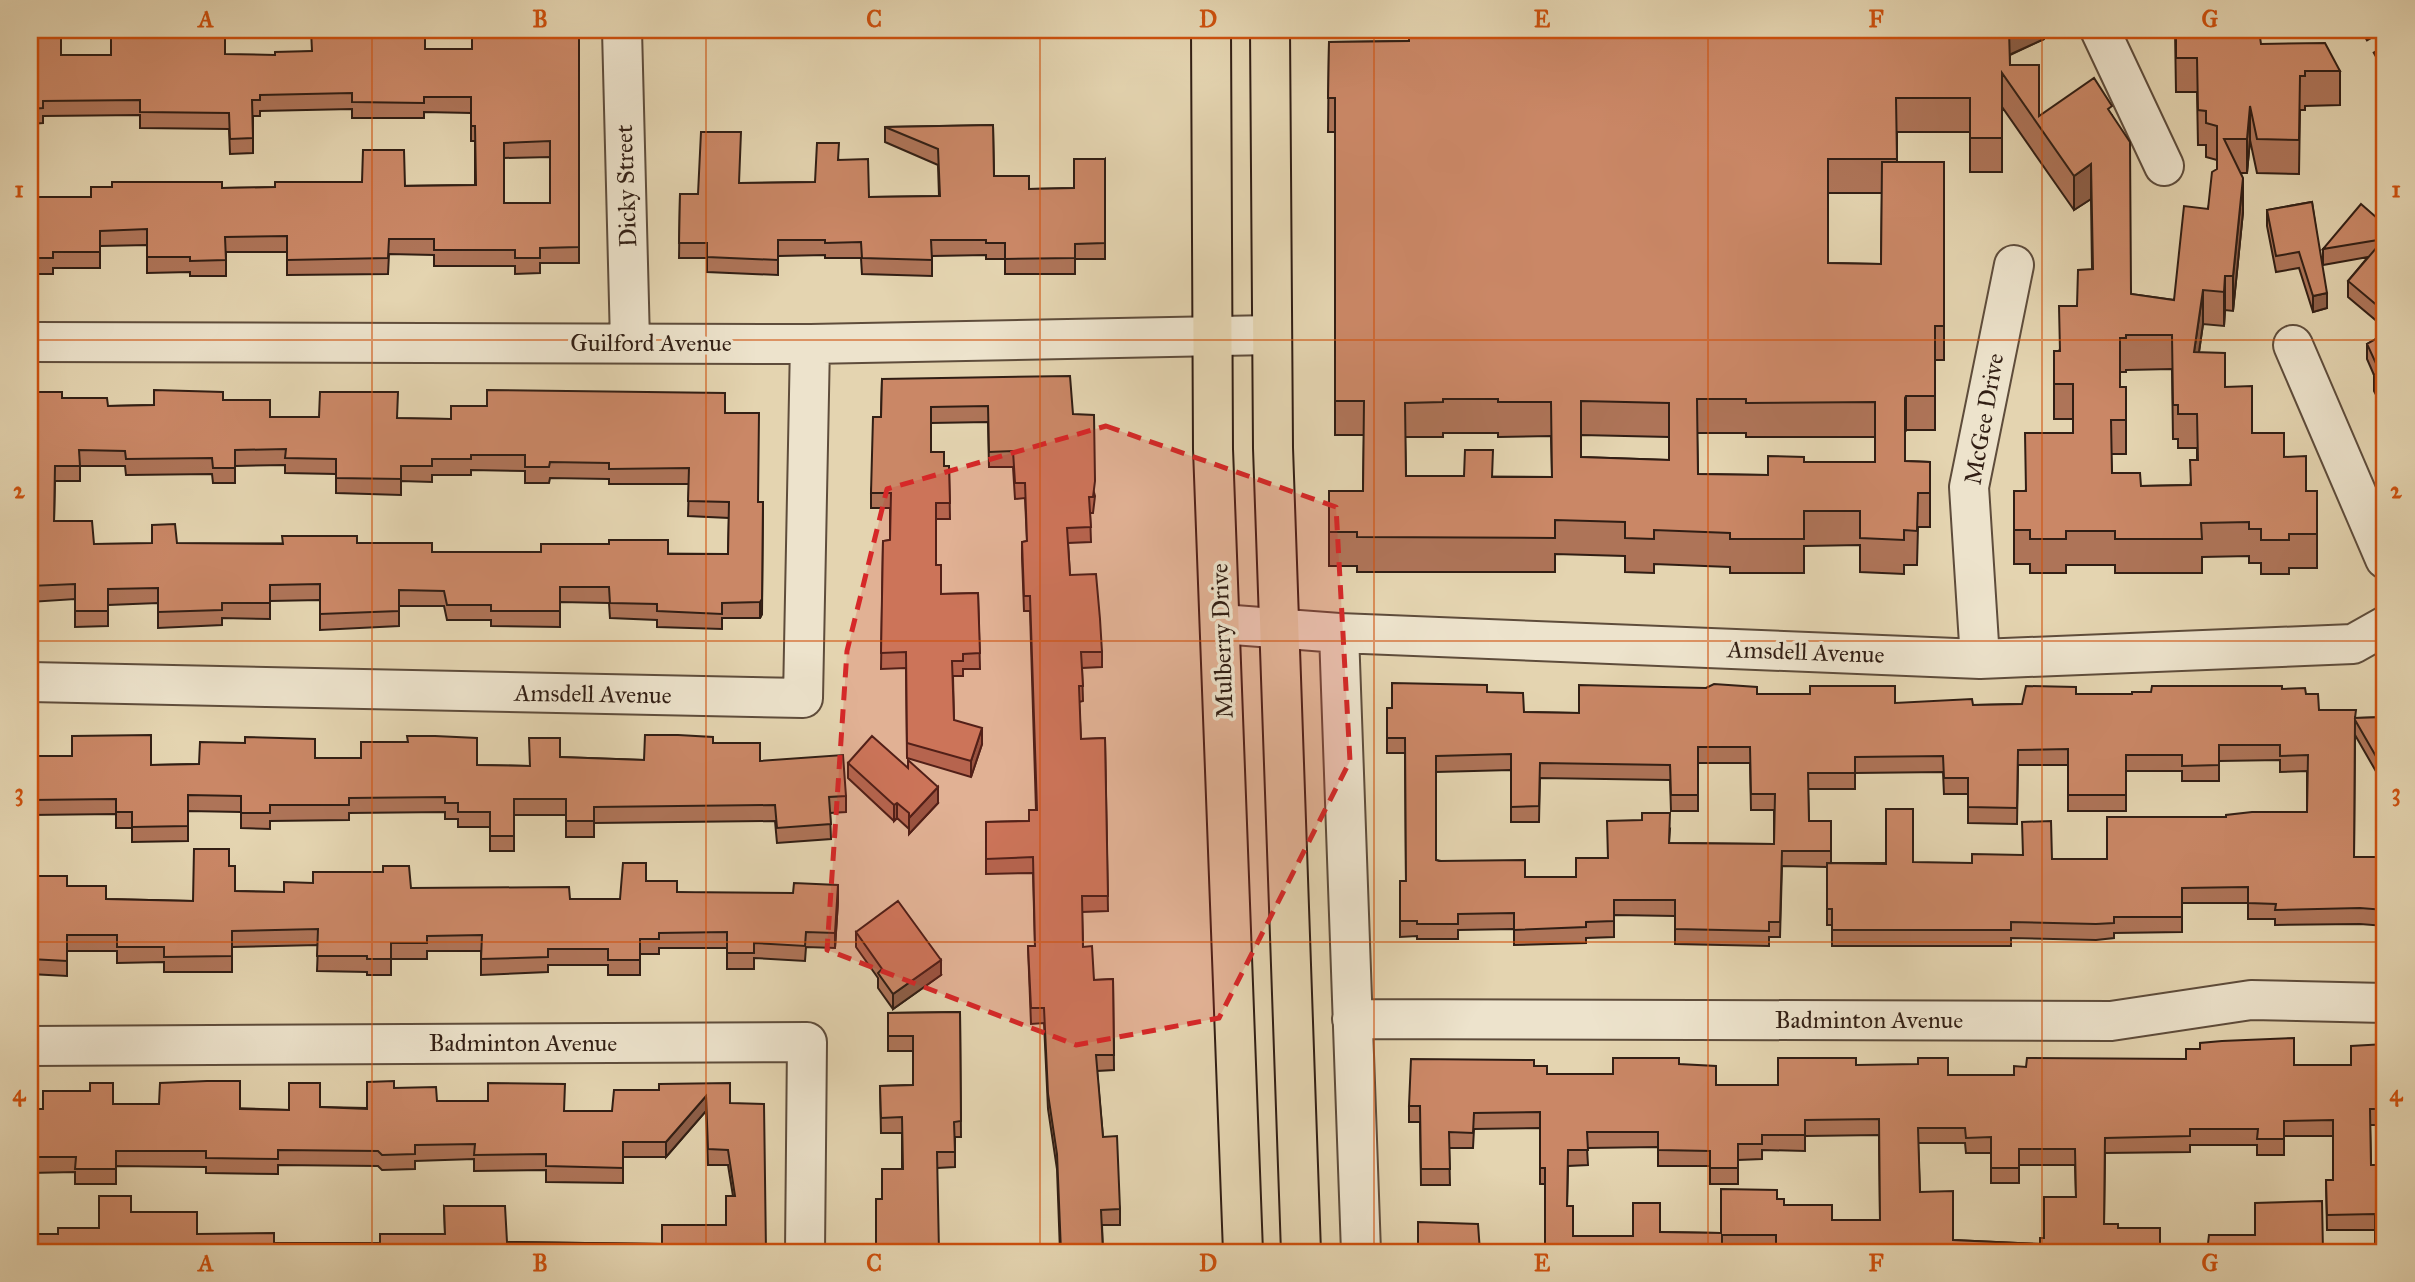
<svg xmlns="http://www.w3.org/2000/svg" width="2415" height="1282" font-family="'IM FELL Great Primer',serif">
<rect width="100%" height="100%" fill="#e4d4b0"/>
<filter id="stains"><feTurbulence type="fractalNoise" baseFrequency=".00286" numOctaves="4"/><feColorMatrix values="0 0 0 0 .2 0 0 0 0 .09 0 0 0 0 .02 0 0 0 .5 -.17"/></filter>
<radialGradient id="worn" r=".72"><stop offset=".6" stop-color="#630" stop-opacity="0"/><stop offset="1" stop-color="#630" stop-opacity=".3"/></radialGradient>
<g fill="none" stroke-linecap="round" stroke-linejoin="round">
<g stroke="#5e4c3b" stroke-width="42">
<path id="minor" d="M622,30L630,342
M2100,30L2164,166
M30,342L810,344L1272,335
M2293,345L2385,559
M1221,624L1339,633L1980,659L2353,644L2385,626
M1339,633L1361,1252
M1980,659L1969,487L2014,265
M30,682L803,698L810,344
M1352,1019L2111,1021L2251,1000L2385,1003
M30,1046L807,1042L805,1252"/>
</g>
<g stroke="#311e14" stroke-width="42">
<path id="major" d="M1211,30L1213,449L1243,1252
M1270,30L1273,448L1301,1252"/>
</g>
<use href="#minor" stroke="#ede3cc" stroke-width="38"/>
<use href="#major" stroke="#e4d4b0" stroke-width="38"/>
<path stroke="#311e14" stroke-width="5" stroke-dasharray="12 12" stroke-linecap="butt" d="M2363,30L2385,70"/>
</g>
<path fill="#ae7458" stroke="#311e14" stroke-width="2" fill-rule="evenodd" d="M30,30L61,55H275L311,51L379,32L425,49H472L540,36L579,37V263H540V273L515,274V266H434V255L389,254L388,274L287,275V252H226V276H190V272L147,273V245L100,246V268H53V274H30V197H91L222,188L475,185V141H471V113L424,112V118H352V109L260,111V116H253V153L230,154L229,129L140,128V115L43,116V123L30,124ZM550,157V203H504V158Z
M2052,30L2044,34V39L2010,55V65L2039,116L2112,115L2131,294L2174,300L2208,209L2217,169V160L2206,157V145H2198L2197,92H2176L2175,30L2261,44L2340,71V105L2305,106V110H2300L2299,174L2257,173L2250,140L2247,173H2241L2243,212L2233,311L2225,310L2224,326L2203,324L2199,352L2225,387L2252,433L2284,457L2306,491H2317V568H2289V574H2261V563H2249V556L2202,557V573H2115V565H2066V573H2030V564H2014V491H2025L2073,433V419H2054V351H2059L2092,269L2091,199L2074,210L2002,107V172H1970V132H1897V162H1944V360H1935V430H1906L1905,432V461L1930,462V527H1918L1917,565H1904V574L1860,572V545L1804,546V573H1730V567L1654,564V573L1625,572V556L1555,554V572H1357V566H1329V491H1363L1364,435H1335V132H1328L1329,42L1409,41ZM1828,193H1882L1881,264L1828,263ZM2172,369L2173,439H2178V448H2197V460L2190,485L2141,486L2112,473L2111,454H2126V387H2120V372H2126V370ZM1443,433H1498V437L1551,436L1552,477L1406,476L1405,437H1443ZM1697,433H1746V437H1875V462H1804L1768,475L1698,474ZM1581,435L1669,437V460L1581,457Z
M993,125L994,176L1029,189L1074,188L1105,159V259H1075V274H1005V259H986V255L932,256V276L862,274L861,258H825V255L778,256V275L707,272V258H679L680,194H698L740,183L815,182L839,160L869,197L939,196L938,165L885,142V127Z
M2312,202L2327,308L2313,312L2299,268L2276,272L2267,226V210Z
M2385,225V328L2348,297V281L2368,257L2323,265V249Z
M2385,334V412L2374,391V375L2367,359V344Z
M882,379L1073,414L1095,496L1093,513H1090L1091,542L1068,543L1070,575L1102,652V667L1082,668L1083,701L1079,702L1081,739L1105,738L1108,911L1082,912L1083,947L1094,980L1113,979L1114,1070L1097,1071L1103,1137L1120,1209V1225H1102L1103,1252H1060L1057,1169L1048,1109L1044,1023L1031,1024L1028,946H1035L1033,873L986,874V822L1029,821L1036,810L1030,611H1024L1022,557V542L1027,541L1025,498L1015,499L1013,467H989L988,422L931,423V452L944,466H949L950,519H936V565L941,594L978,593L980,669H963V676H953L954,720L982,744L971,777L907,758L906,668L881,669L883,541L890,540V508H871V493L881,417Z
M62,398L108,406L154,405L223,400L270,417L451,419L725,413L758,502L762,614L760,618H722V629L657,627V620L610,618L609,603L560,602V627L491,626V620H447L444,606H399V626L320,630V600L270,601V619L222,618V625L158,628V603L108,605V626L75,627V599L30,602V419H36ZM285,465V473L336,474V493L401,495V481L432,482V475H471V470L525,471V483H549L550,478L609,479V484H689L688,516L729,518L728,554L432,552L357,543L94,544L54,521L55,481H80V466H125L126,475L212,474L213,483H235V466Z
M2282,689L2306,694L2319,710L2355,718L2385,717V787L2355,735L2354,857H2385V926L2360,924L2275,925V919H2248V903H2182V932L2114,933V938L2096,940L2011,938V946H1832V925H1827V867L1782,866L1780,937H1769V946L1675,944V916L1614,915V937L1586,938V943L1514,945V929L1458,930V939H1417V936L1400,937V881H1406L1405,753H1387V708H1392L1487,692L1524,712L1579,713L1757,694L1895,703L1973,705L2022,704L2076,694H2132ZM2280,760V772L2307,771V812L2226,817L2107,859H2052L1972,863H1831V821H1809L1808,789H1855V773L1943,772L1944,794H1968V823L2017,824L2018,765H2068V811H2126V771H2182V781H2219V761ZM1698,763H1750L1751,810H1774V844L1669,843L1670,829L1608,858L1576,877H1525L1436,860V772L1511,770V822H1539L1540,778L1670,780L1671,811H1698Z
M713,743L760,761L846,796V812L830,813L831,839L777,843L775,821L594,823V837H566V815H514V851H490V827H458V819H445V812L349,813V820L270,821V829L241,828V812L188,811V841L132,842V828H116V814L30,815V756L151,765L199,764L315,758L477,765L529,766L560,757L644,760Z
M848,763L938,803L909,834V829L897,818L894,821L848,778Z
M229,866L235,891L284,892L411,888L570,899H620L646,881L677,892L838,901L835,948L806,947L805,961L754,958V969H727V948H659V954H640V975H608V965H548V972L481,975V951H427V959H391V975H367V972L317,971L318,945L232,947V972H164V962L117,963V951H67V976L30,974V896H35L67,886L106,899L193,901Z
M856,932L941,975L893,1009L878,988V978L856,947Z
M960,1012L961,1137H955V1167L937,1168L882,1199L902,1169V1133H881L880,1086L913,1085V1051H888V1013Z
M2385,1044V1125H2370L2371,1165H2385L2375,1230H2327L2326,1180H2333V1136H2284V1155H2257V1145H2190V1152L2105,1153L2104,1224L2118,1228L2160,1252L1776,1251L1545,1248V1184H1540V1128L1474,1129L1473,1148H1449L1450,1185H1421L1420,1122H1409V1106L1534,1066L1547,1074H1613L1679,1064L1716,1085H1778L1856,1065L1948,1075H2014L2294,1065H2351ZM1879,1135L1880,1220H1832L1784,1205L1777,1199L1721,1233L1660,1232L1633,1236H1573L1567,1206L1568,1166L1588,1165L1587,1148L1658,1147V1166H1710V1184H1738V1160L1762,1159V1150L1805,1151V1136ZM1918,1143H1965L1966,1153H1991V1183H2019V1165H2075L2076,1197L2040,1244L1953,1240L1920,1192Z
M394,1088L437,1101L565,1111H612L730,1103L766,1252H30L58,1234L99,1228L131,1212L197,1234L274,1243H380L445,1234L444,1206L507,1242L662,1244L726,1225L733,1196L728,1165H708L706,1111L666,1157H623V1183L546,1182V1170L474,1171V1159L415,1161V1169L382,1170L378,1166L278,1165V1174L206,1173V1167L116,1166V1184H75V1172L30,1173V1109H43L113,1104L289,1110L320,1107L367,1108Z"/>
<path fill="#8d5e47" stroke="#311e14" stroke-width="2" d="M2009,30H2052V31L2044,34V39L2009,55Z
M2250,106V140L2247,173V139Z
M2091,164V199L2074,210V176Z
M2243,178V212L2233,311V276Z
M2225,276V310L2224,326V292Z
M2203,290V324L2194,386V352Z
M2327,293V308L2313,312V296Z
M1906,396V430L1905,432V398Z
M763,502L762,614L760,618V602Z
M982,728V744L971,777V761Z
M938,787V803L909,834V818Z
M897,803V818L894,821V805Z
M838,885V901L835,948V933Z
M941,960V975L893,1009V994Z
M706,1096V1111L666,1157V1142Z"/>
<path fill="#ca8766" stroke="#311e14" stroke-width="2" fill-rule="evenodd" d="M30,30H61V55H111V35L158,36V30H225V54L275,55V52L312,51L311,30H379V32H425V49H472V30H540V36L579,37V247L540,248V258H515V250H434V239H389L388,258L287,260V236L225,237L226,260L190,261V257H147V229L100,231V252H53V258H30V197H91V187H112V182H222V188L275,187V182H362L363,150H404L405,186L476,185L475,126H471V97H424V103L352,102V93L260,95V100H252L253,138L230,139L229,113L140,112V100L43,101V108L30,109ZM550,141V203H504V143Z
M1409,30H2009L2010,65H2039V116L2094,78L2112,106L2108,109L2130,142L2131,294L2174,300L2184,206L2208,209L2212,172L2217,169V126L2206,123V111L2198,110L2197,58H2176V30H2259L2261,44L2325,43L2340,71H2305V76H2300L2299,140L2257,139L2250,106L2247,139H2224L2243,178L2233,276H2225L2224,292L2203,290L2194,352L2225,353V387L2252,386V433H2284V457L2306,456V491H2317V534H2289V540H2261V529H2249V522L2201,523L2202,539H2115V531H2066V539H2030V530H2014V491H2026L2025,433H2073V384H2054V351H2060L2059,306H2077L2078,270L2093,269L2091,164L2074,176L2002,73V138H1970V98H1896L1897,159H1828V263L1881,264L1882,162H1944V326H1935V396H1906L1905,398V461L1930,462V493H1918L1917,531L1904,530V540L1860,538V511H1804V539H1730V533L1654,530V539L1625,538V522L1555,520V538L1357,537V532H1329V491H1363L1364,401H1335V98H1328L1329,42L1409,41ZM2126,335H2172L2173,405H2178V414H2197L2198,460H2190L2191,485L2141,486L2140,473H2112L2111,420H2126V387H2120V338H2126ZM1443,399H1498V402H1551L1552,477H1492L1493,450H1465L1464,476H1406L1405,403L1443,402ZM1697,399H1746V403L1875,402V462H1804V457L1768,456V475L1698,474ZM1581,401L1669,403V460L1581,457Z
M993,125L994,176H1029V189L1074,188V159H1105V243L1075,244V258L1005,259V243H986V240H931L932,260L862,258L861,242L825,243V240H778V260L707,257V243H679L680,194H698L701,132H741L739,183L815,182L817,143H839L838,160L868,159L869,197L940,196L938,149L885,127Z
M2312,202L2327,293L2313,296L2299,252L2276,256L2267,210Z
M2361,204L2385,225V312L2348,281L2384,239L2323,249Z
M2385,334V396L2374,375L2380,372L2367,344Z
M1070,376L1073,414L1094,415L1095,481L1093,497H1089L1091,527L1067,528L1070,575L1096,574L1100,619L1102,652H1081L1083,686H1079L1081,739L1105,738L1108,896H1082L1083,947L1092,946L1094,980L1113,979L1114,1055H1096L1103,1137L1117,1136L1120,1209L1101,1210L1103,1252H1061L1057,1154L1048,1094L1044,1008H1031L1028,946H1035L1033,857L986,859V822L1029,821V810H1037L1030,596H1024L1022,542L1027,541L1025,483H1015L1013,451L989,452L988,406L931,407V452H944V466H949L950,503H936V565H941V594L978,593L980,653L963,654V661H952L954,720L982,728L971,761L907,743L906,652L881,653L883,541L890,540L891,493H871L873,417H881L882,379Z
M154,390L223,392V400H270V417H319L320,392H398L397,418L451,419V406H487V390L725,393V413H759L758,502H763L762,599L760,602L722,603V614L657,611V604L610,603L609,587H560V611H491V605H447L444,591L399,590V611L320,614V584L270,585V603H222V610L158,612V588L108,589V611H75V584L30,586V419H36V392H62V398H107L108,406L154,405ZM286,449L285,458L336,459V478L401,479V466H432V459H471V455H525V467H549L550,462L609,463V469L689,468L688,501L729,502L728,554H668V540H609V544H541V552H432V543H357V536H282L283,544L177,543L175,524L152,525V543L94,544L92,521H54L55,466H80L79,450L125,451L126,459L212,458L213,468H235V450Z
M1392,683L1487,685V692L1523,693L1524,712L1579,713V685L1706,688L1714,684L1757,687V694H1810V686H1895V703L1972,699L1973,705L2022,704L2026,686L2076,687V694H2132V692H2151L2152,686H2282V689L2305,688L2306,694H2318L2319,710H2356L2355,718L2385,717V772L2355,720L2354,857H2385V910L2360,908L2275,910L2276,904L2248,903V887L2182,888V917H2114V923L2096,924L2011,922V930H1832V909H1827V863L1886,864V809H1913V862L1972,863V854L2023,855L2022,822L2051,821L2052,859H2107V817H2226V815L2252,812H2307L2308,755L2280,756V745H2219V765L2182,766V755H2126V795H2068V749L2018,750L2017,808L1968,807V778H1944L1943,756L1855,757V773H1808L1809,821H1831V851H1782L1780,922H1769V931L1675,929V900H1614V921L1586,922V927L1514,930V913L1458,914V924H1417V921H1400V881H1406L1405,738H1387V708H1392ZM1698,747H1750L1751,794H1775L1774,844L1669,843L1670,813H1642V820L1607,821L1608,858H1576V877H1525V860L1439,861L1436,860V756L1511,754V807L1539,806L1540,763L1670,765L1671,795H1698Z
M151,735V765L199,764L200,742L245,743V737L315,739V758H361V742H408L407,736H435L477,738V765L530,766L529,738H560V757L644,760L645,735H678L713,737V743H760V761L843,755L846,796L829,797L831,824L777,828L775,805L594,807V821H566V799H514V836H490V812H458V803H445V797L349,798V805H270V813H241V796L188,795V826L132,827V812H116V799L30,800V756H72V736Z
M872,736L908,768V760L938,787L909,818V813L897,803L894,805L848,763Z
M194,849H229V866H235V891L284,892V882L313,883V872H383V866H409L411,888L569,887L570,899H620L623,863H646V881H677V892L793,893L794,883L838,885L835,933L806,932L805,946L754,943V953H727V932L659,933V939H640V960H608V949H548V957L481,959L482,935L427,936V943H391V959H367V956H317L318,929L232,931V956L164,957V947H117V935H67V961L30,959V896H35V876H67V886H106V899L193,901Z
M898,901L941,960L893,994L878,973L882,969L856,932Z
M960,1012L961,1121L954,1122L955,1152H937L939,1252H876V1199H882V1169H903L902,1117L881,1118L880,1086L913,1085V1036H888V1013Z
M2294,1038V1065H2351V1046L2385,1044V1109H2370L2371,1165H2385V1252H2375V1214L2327,1215L2326,1180H2333V1120L2284,1121V1139H2257L2258,1129H2190V1136L2105,1138L2104,1224H2118V1228H2160V1252H1776V1235H1722V1252H1528V1248H1545V1168H1540V1112L1474,1113L1473,1133L1449,1132L1450,1169H1421L1420,1106H1409L1411,1059L1534,1060V1066H1547V1074H1613V1058H1679V1064L1716,1066V1085H1778V1058H1856V1065L1918,1064V1058H1948V1075H2014V1066L2026,1067L2027,1058L2186,1059V1049H2200V1043L2222,1041ZM1879,1119L1880,1220H1832V1205H1784V1199H1777V1190L1721,1189V1233L1660,1232V1203H1633V1236H1573V1206H1567L1568,1150H1588L1587,1132H1658V1150L1710,1151V1168H1738V1144H1762V1135H1805V1120ZM1918,1128H1965L1966,1138L1991,1137V1168H2019V1149H2075L2076,1197H2044V1238H2040V1244L1953,1240V1191L1920,1192Z
M207,1081H240V1109L289,1110V1083H320V1107L367,1109V1082L394,1081V1088L436,1087L437,1101H488V1083L565,1084L564,1111H612L614,1090H659V1084L730,1083V1103L764,1104L766,1252H30V1234H58V1228H99V1196H131V1212H197V1234L274,1233V1243H380V1234H445L444,1206H505L507,1242L662,1244V1225H726V1196H735L728,1150L708,1149L706,1096L666,1142H623V1168L546,1166V1154L474,1155L475,1144L415,1145V1154L382,1155L378,1151L278,1150V1159L206,1158V1151H116V1169H75L76,1157H30V1109H43V1091H90V1083H113V1104H159L160,1083Z
M2322,1201L2323,1252H2207L2209,1235H2255V1203Z
M1418,1222L1478,1224L1480,1252H1418Z"/>
<path fill="#d62828" fill-opacity="0.2" stroke="#d62828" stroke-width="5" stroke-dasharray="14 9" stroke-linejoin="round" d="M1106,426L1336,507L1350,761L1219,1018L1076,1045L827,950L847,651L887,489Z"/>
<path fill="none" stroke="#cd500d" stroke-width="2" stroke-opacity="0.55" d="M372,30V1252M706,30V1252M1040,30V1252M1374,30V1252M1708,30V1252M2042,30V1252M30,340H2385M30,641H2385M30,942H2385"/>
<g text-anchor="middle" stroke-width="7" stroke-linejoin="round" paint-order="stroke">
<g font-size="24" fill="#311e14" stroke="#ede3cc">
<text transform="translate(626 186) rotate(-92)" y="8">Dicky Street</text>
<text x="651" y="351">Guilford Avenue</text>
<text transform="translate(1984 419) rotate(-80)" y="8">McGee Drive</text>
<text transform="translate(1222 641) rotate(-92)" y="8">Mulberry Drive</text>
<text transform="translate(1806 652) rotate(2)" y="8">Amsdell Avenue</text>
<text transform="translate(593 694) rotate(1)" y="8">Amsdell Avenue</text>
<text x="1869" y="1028">Badminton Avenue</text>
<text x="523" y="1051">Badminton Avenue</text>
</g>
</g>
<rect width="2415" height="1282" fill="none" stroke="#e4d4b0" stroke-width="77"/>
<rect x="38" y="38" width="2338" height="1206" fill="none" stroke="#cd500d" stroke-width="2.5"/>
<g font-size="23" text-anchor="middle" font-weight="bold" fill="#cd500d">
<text x="206" y="27">A</text>
<text x="540" y="27">B</text>
<text x="874" y="27">C</text>
<text x="1208" y="27">D</text>
<text x="1542" y="27">E</text>
<text x="1876" y="27">F</text>
<text x="2210" y="27">G</text>
<text x="19" y="197">1</text>
<text x="2396" y="197">1</text>
<text x="19" y="498">2</text>
<text x="2396" y="498">2</text>
<text x="19" y="800">3</text>
<text x="2396" y="800">3</text>
<text x="19" y="1101">4</text>
<text x="2396" y="1101">4</text>
<text x="206" y="1271">A</text>
<text x="540" y="1271">B</text>
<text x="874" y="1271">C</text>
<text x="1208" y="1271">D</text>
<text x="1542" y="1271">E</text>
<text x="1876" y="1271">F</text>
<text x="2210" y="1271">G</text>
</g>
<rect width="100%" height="100%" filter="url(#stains)"/>
<rect width="100%" height="100%" fill="url(#worn)"/>
</svg>
